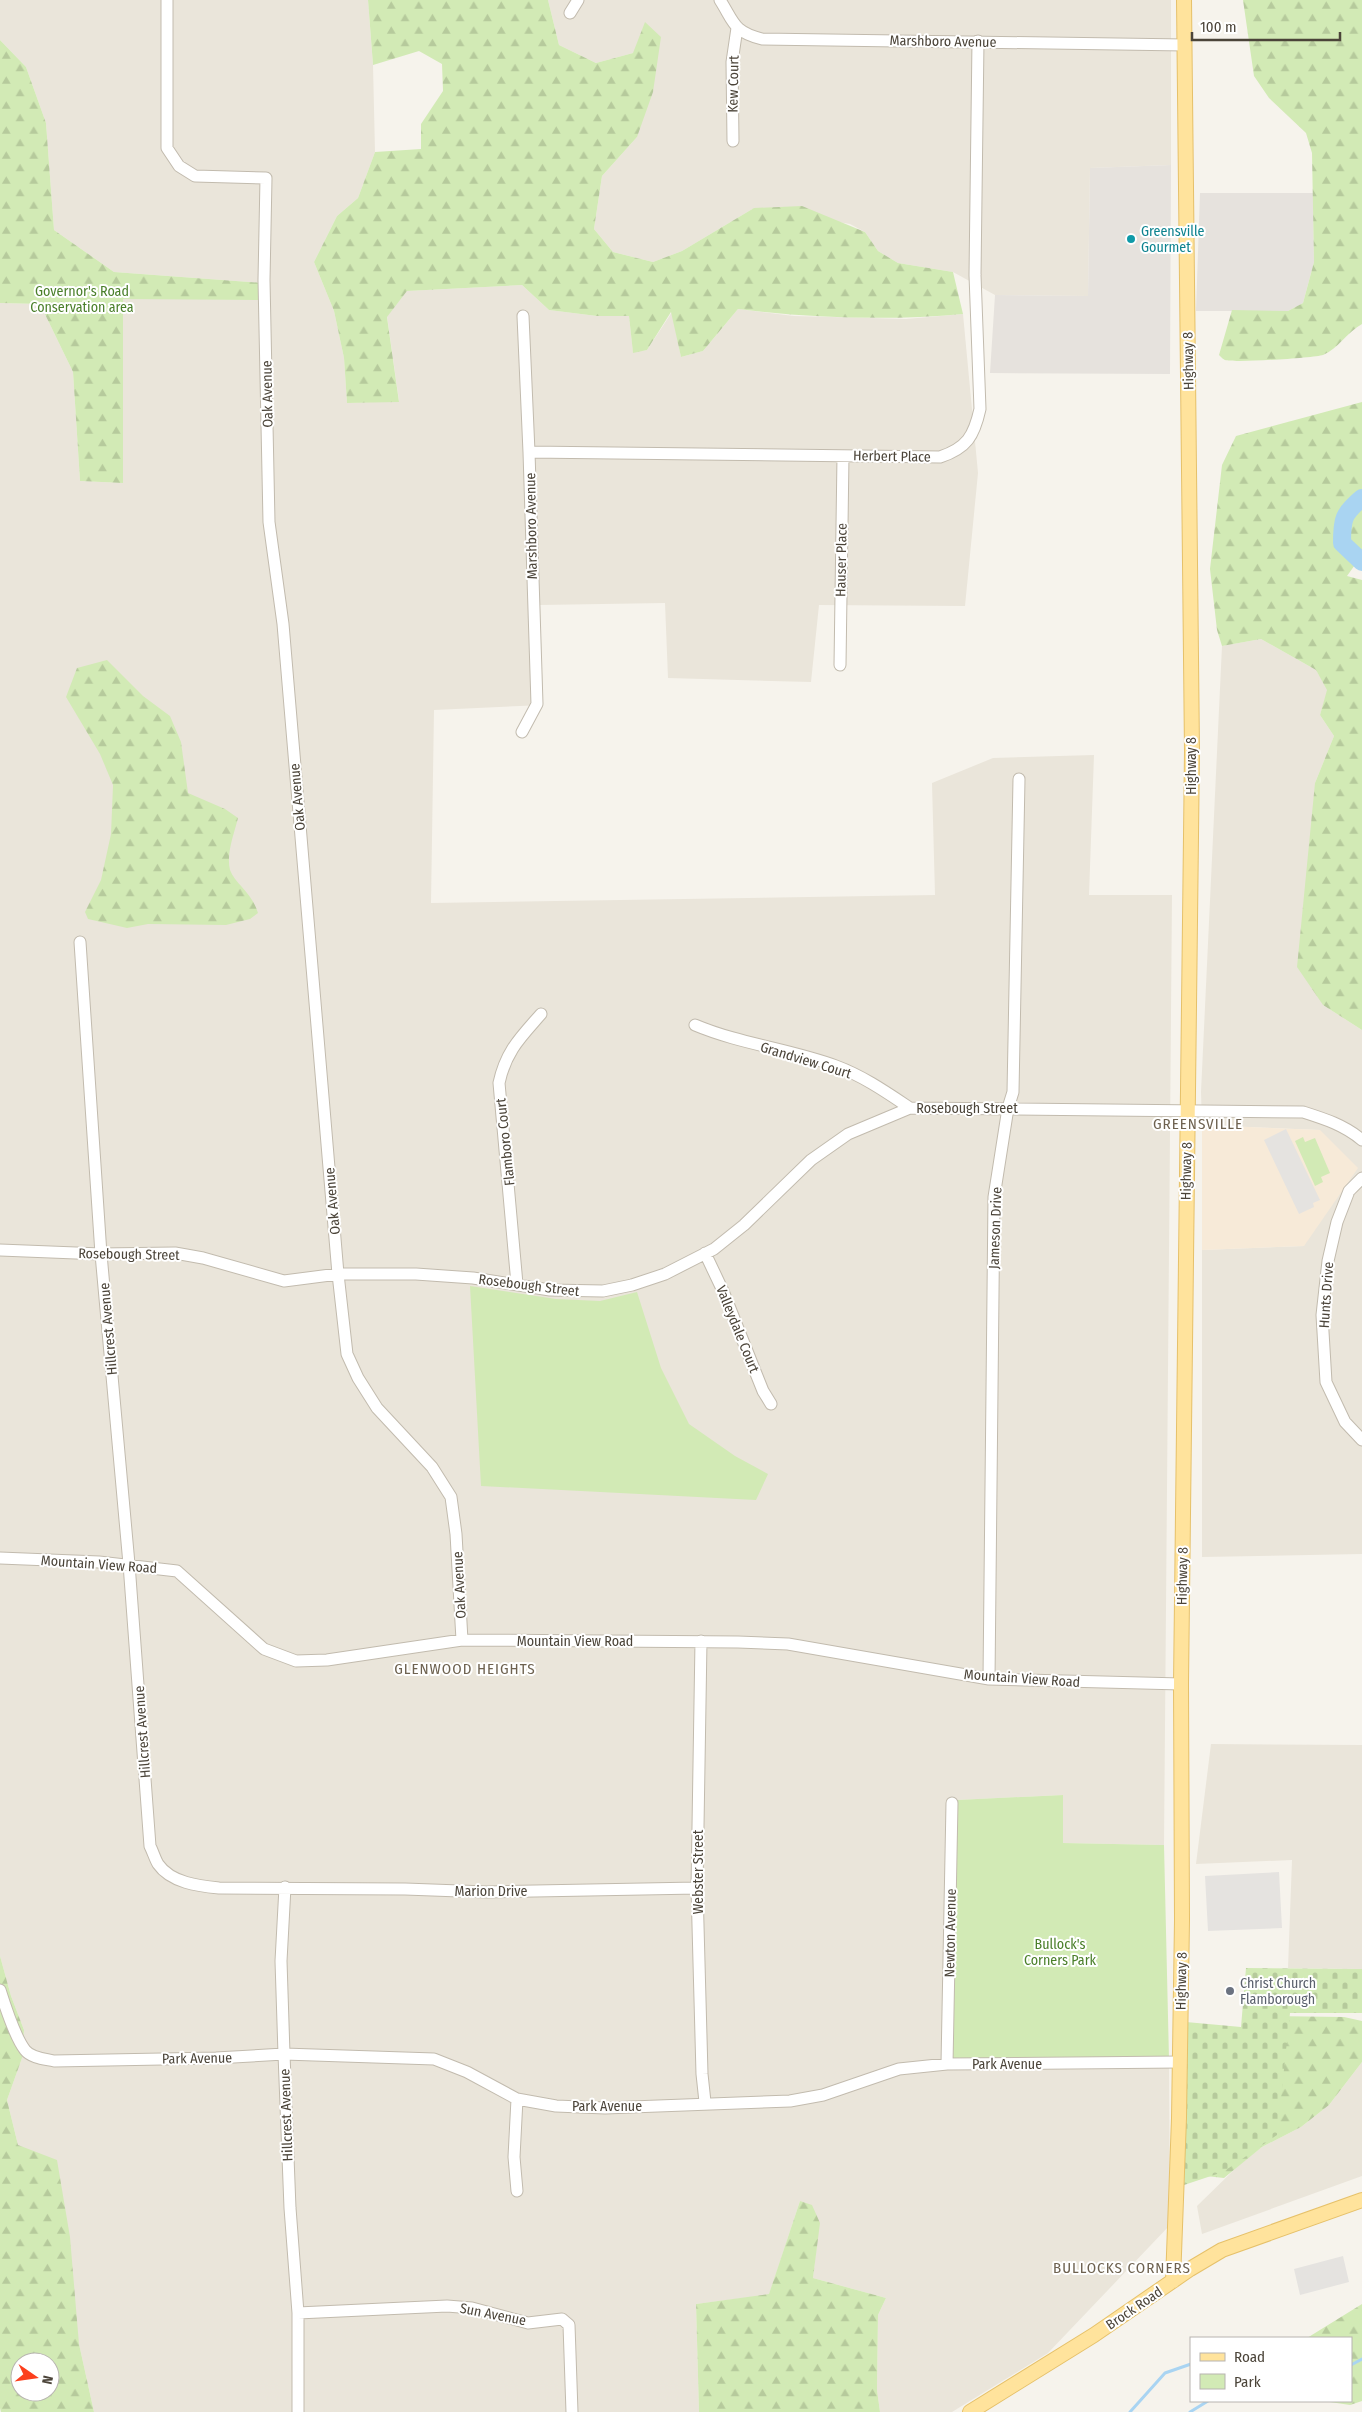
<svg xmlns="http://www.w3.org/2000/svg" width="1362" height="2412" font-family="'Fira Sans Condensed',sans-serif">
<defs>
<pattern id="forest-firs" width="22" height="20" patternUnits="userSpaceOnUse" patternTransform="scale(1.25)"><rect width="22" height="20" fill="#d2eab5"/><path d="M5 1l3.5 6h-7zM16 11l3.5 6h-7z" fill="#b6ca9c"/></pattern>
<pattern id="cemetery-stones" width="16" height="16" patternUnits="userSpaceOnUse" patternTransform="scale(1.25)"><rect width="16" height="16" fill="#d2eab5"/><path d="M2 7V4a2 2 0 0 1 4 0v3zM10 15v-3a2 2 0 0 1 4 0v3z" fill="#b6ca9c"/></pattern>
</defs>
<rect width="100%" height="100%" fill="#f6f3ec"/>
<path fill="#eae5da" d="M0,0H368L373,65L375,152L358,198L337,216L314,262L334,311L344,358L347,403L399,401L387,316L407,291L522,285L549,310L597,316H629L633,352L647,350L672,312L681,357L703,351L738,309L794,316L906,319L963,314L978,473L965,606L819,605L811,682L668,678L665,603L540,605L543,705L434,710L431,903L935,895L932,783L993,758L1094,755L1089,895H1172L1164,1845L1063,1843L1062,1795L957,1800L1169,2059L1170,2225L1048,2353L952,2412H880L877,2390L878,2315L886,2298L813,2278L819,2223L800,2201L769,2295L696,2304L699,2412H94L79,2344L18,2145L7,2100L22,2058L24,2030L11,1996L0,1956V303L40,304L73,372L80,481L123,483V298L265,300L264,283L114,272L54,230L46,123L26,67L0,40Z
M548,0H1171V165L1090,168L1088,296L995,295L953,272L898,263L878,251L865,232L850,224L754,208L682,251L653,262L613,252L594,229L602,176L637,137L633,53L596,63L559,45Z
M1261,639L1316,670L1328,690L1320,715L1334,736L1315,783L1323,1005L1362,1030V1554L1202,1557V1250L1304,1246L1320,1130L1202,1125L1201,1092L1222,646Z
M1211,1744L1362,1745V1969L1288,1968L1292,1860L1196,1864Z
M1362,2062V2176L1202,2234L1197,2206L1239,2165L1262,2147L1301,2127L1329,2105Z"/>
<path fill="#f7ead8" d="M1202,1125L1320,1130L1358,1168L1304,1246L1202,1250Z"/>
<path fill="#e6e2dd" d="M1171,165L1170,374L990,373L995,295L1088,296L1090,168Z
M1200,193H1313L1314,262L1303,303L1288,311H1196Z"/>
<path fill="#d2eab5" d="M1303,1137L1305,1142L1315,1138L1330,1173L1321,1177L1323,1182L1315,1186L1295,1141Z
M470,1286L556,1299L600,1301L637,1292L661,1368L689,1424L735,1456L768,1474L756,1500L481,1486Z
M1063,1795V1843L1164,1845L1169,2059H952L957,1800Z"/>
<path fill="url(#forest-firs)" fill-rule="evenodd" d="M368,0H548L559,45L596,63L633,53L645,22L661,37L653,92L637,137L602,176L594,229L613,252L653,262L682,251L754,208L802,206L865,232L878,251L898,263L953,272L963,314C887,321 813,318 738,309L703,351L681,357L671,312L647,350L633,353L629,316H597L549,310L522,285L407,291L387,317L399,402L347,403L344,358L334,311L314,262L337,216L358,198L375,152L421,149V124L443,91L442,64L419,51L373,65Z
M1243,0H1362V324C1347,332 1338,349 1323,355C1314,358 1234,363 1225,360C1224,360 1220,356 1219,355L1232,310L1288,311L1303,303L1314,262L1312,153L1306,133L1269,98L1254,76Z
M0,40L26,67L46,123L54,230L114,272L264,283L265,300L123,299V483L80,481L73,372L40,304L0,303Z
M1362,402V555L1347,576L1362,580V1030L1323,1005L1297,967L1315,783L1334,736L1320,715L1327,690L1316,670L1261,639L1222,646L1217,630L1210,569L1222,465L1236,436Z
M107,660L143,696L170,716L181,742L188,793L225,809L238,818C234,834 226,854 230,870C235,884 252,892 258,913L250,919L226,925L148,924L127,928L88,919L85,912L101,880L111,834L113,785L100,754L66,697L77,668Z
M0,1956L11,1996L24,2030L22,2058L7,2100L18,2145L57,2160L70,2237L79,2344L94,2412H1L0,2408ZM20,2362H50V2392H20Z
M1268,2016L1344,2017L1362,2021V2062L1329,2105L1301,2127L1262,2147L1224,2178L1206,2176Z
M800,2201L812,2205L820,2223L813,2278L886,2298L878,2315L877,2390L880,2412H699L696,2304L769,2294Z
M1362,2304V2401L1350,2405L1323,2401H1351V2338H1307Z"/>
<path fill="url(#cemetery-stones)" d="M1246,1968L1362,1969V2013H1290L1277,2135L1223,2172L1184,2185L1186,2022L1241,2027Z"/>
<path fill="#e5e3e0" d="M1286,1129L1320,1200L1313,1203L1314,1207L1299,1214L1264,1140Z
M1279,1872L1282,1928L1208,1931L1205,1876Z
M1343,2256L1349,2282L1300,2295L1294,2269Z"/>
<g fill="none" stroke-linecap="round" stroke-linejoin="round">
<path stroke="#a9d4f2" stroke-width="3" d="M1351,2365L1362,2359
M1130,2412L1165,2373L1191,2364
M1190,2412L1208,2401"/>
<path stroke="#a9d4f2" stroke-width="18" d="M1362,498C1343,514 1342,519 1342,543L1362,562"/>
<g stroke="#c2bbae" stroke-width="13">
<path id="minor" d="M167,0V148L179,166L195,176L266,178L264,280L269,522L283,624L338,1274L347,1354L358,1378L377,1408L432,1467L451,1497L456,1534L462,1640
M720,0C734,22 733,32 762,39L1185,45
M570,13L578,0
M733,141L732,62L737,28
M529,452L940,457C967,448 974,436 980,409L975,275L978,41
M840,665L843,456
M522,732L537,704L529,452L523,316
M80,942L101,1254L129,1564L150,1846C153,1852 155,1859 158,1864C171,1883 199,1886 219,1888L405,1889L487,1892L697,1888
M695,1025C740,1044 790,1049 836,1066C863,1076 886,1092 910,1108
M1362,1178L1349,1191L1337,1222L1328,1261L1322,1315L1326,1382L1345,1422L1362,1440
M0,1250L101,1254L175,1253L203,1258L284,1281L338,1274H416L473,1278L550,1290L603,1291L632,1285L665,1274L714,1249L744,1225L811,1160L848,1134L910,1108L1303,1112C1325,1119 1344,1125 1362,1140
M705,1253L723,1291L763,1391L771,1404
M517,1284L499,1083C506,1051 520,1038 541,1014
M0,1558L99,1562L177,1571L264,1649L296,1661L327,1660L462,1640L738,1642L788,1644L989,1679L1181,1684
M701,1641L697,1888L702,2074L705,2102
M989,1679L994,1197L1008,1108L1013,1092L1019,779
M285,1887L281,1961L284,2054L290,2208L298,2313V2412
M0,1990C5,2006 15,2037 25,2050C31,2058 45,2059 54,2061L216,2058L284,2054L434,2059L467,2072L517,2099L556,2106L605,2108L790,2101L823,2095L899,2069L947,2064L1180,2062
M947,2064L952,1803
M517,2099L514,2157L517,2191
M298,2313L447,2306L472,2308L528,2323L562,2319L569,2325L572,2412"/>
</g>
<g stroke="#e6c16a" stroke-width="16">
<path id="major" d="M1173,2281L1179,2118L1182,1920L1181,1684L1192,751L1184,0
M970,2412L1094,2335L1190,2269L1222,2250L1362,2200"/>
</g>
<use href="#minor" stroke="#fff" stroke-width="11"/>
<use href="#major" stroke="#ffe39c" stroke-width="14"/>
</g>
<circle fill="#0f9aa8" stroke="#fff" stroke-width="2" cx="1131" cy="239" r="5"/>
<circle fill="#6b7280" stroke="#fff" stroke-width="2" cx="1230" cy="1991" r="5"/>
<g text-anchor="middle" stroke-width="4" stroke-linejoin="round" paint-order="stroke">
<g font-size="14" fill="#4b4439" stroke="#fff">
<text transform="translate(943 41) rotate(1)" y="5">Marshboro Avenue</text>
<text transform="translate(733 84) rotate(-89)" y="5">Kew Court</text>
<text transform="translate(1188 361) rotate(-91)" y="5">Highway 8</text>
<text transform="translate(267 394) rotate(-91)" y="5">Oak Avenue</text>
<text transform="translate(892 456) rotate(1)" y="5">Herbert Place</text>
<text transform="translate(531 526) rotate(-91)" y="5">Marshboro Avenue</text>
<text transform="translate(841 560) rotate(-89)" y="5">Hauser Place</text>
<text transform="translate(1191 766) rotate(-90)" y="5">Highway 8</text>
<text transform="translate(297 797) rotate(-95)" y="5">Oak Avenue</text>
<text transform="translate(806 1060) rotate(17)" y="5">Grandview Court</text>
<text x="967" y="1113">Rosebough Street</text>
<text transform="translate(505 1142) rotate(-96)" y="5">Flamboro Court</text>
<text transform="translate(1186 1171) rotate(-89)" y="5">Highway 8</text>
<text transform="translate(332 1201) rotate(-95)" y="5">Oak Avenue</text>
<text transform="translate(995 1228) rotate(-88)" y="5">Jameson Drive</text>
<text transform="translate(129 1254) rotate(1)" y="5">Rosebough Street</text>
<text transform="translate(529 1285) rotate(7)" y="5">Rosebough Street</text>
<text transform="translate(1326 1295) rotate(-86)" y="5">Hunts Drive</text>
<text transform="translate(108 1329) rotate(-95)" y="5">Hillcrest Avenue</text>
<text transform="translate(738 1329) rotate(68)" y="5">Valleydale Court</text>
<text transform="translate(99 1564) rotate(4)" y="5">Mountain View Road</text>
<text transform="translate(1182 1576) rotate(-89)" y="5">Highway 8</text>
<text transform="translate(459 1585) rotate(-93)" y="5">Oak Avenue</text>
<text x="575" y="1646">Mountain View Road</text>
<text transform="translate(1022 1678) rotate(4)" y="5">Mountain View Road</text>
<text transform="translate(142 1732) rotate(-94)" y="5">Hillcrest Avenue</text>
<text transform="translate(698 1872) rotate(-90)" y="5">Webster Street</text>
<text x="491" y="1896">Marion Drive</text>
<text transform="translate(950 1933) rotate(-89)" y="5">Newton Avenue</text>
<text transform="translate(1181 1981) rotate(-89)" y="5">Highway 8</text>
<text transform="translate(197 2058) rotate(-1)" y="5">Park Avenue</text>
<text x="1007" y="2069">Park Avenue</text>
<text x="607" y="2111">Park Avenue</text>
<text transform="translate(286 2115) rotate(-92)" y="5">Hillcrest Avenue</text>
<text transform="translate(1134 2308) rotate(-34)" y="5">Brock Road</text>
<text transform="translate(493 2314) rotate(11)" y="5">Sun Avenue</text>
</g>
<g font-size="14" fill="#0d838f" stroke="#fff" text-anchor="start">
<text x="1141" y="236">Greensville<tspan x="1141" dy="16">Gourmet</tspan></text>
</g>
<g font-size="14" fill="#4a7f2a" stroke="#fff">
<text x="82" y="296">Governor's Road<tspan x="82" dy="16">Conservation area</tspan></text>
<text x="1060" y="1949">Bullock's<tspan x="1060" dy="16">Corners Park</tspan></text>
</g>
<g font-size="14" fill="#5b616d" stroke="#fff" text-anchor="start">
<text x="1240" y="1988">Christ Church<tspan x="1240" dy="16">Flamborough</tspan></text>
</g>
<g font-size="15" letter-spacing="1" fill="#6e6250" stroke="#fff">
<text x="1198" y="1129">GREENSVILLE</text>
<text x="465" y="1674">GLENWOOD HEIGHTS</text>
<text x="1122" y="2273">BULLOCKS CORNERS</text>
</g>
</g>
<rect x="1190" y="2337" width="162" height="65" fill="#ffffff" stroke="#b7b4b0"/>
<rect x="1200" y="2353" width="25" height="8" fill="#ffe39c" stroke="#b7b4b0"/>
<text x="1234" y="2362" font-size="15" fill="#4b4439">Road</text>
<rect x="1200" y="2374" width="25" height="15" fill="#d2eab5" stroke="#b7b4b0"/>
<text x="1234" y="2387" font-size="15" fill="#4b4439">Park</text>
<g transform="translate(35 2377) rotate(103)"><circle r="24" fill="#ffffff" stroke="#b7b4b0"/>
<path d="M0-4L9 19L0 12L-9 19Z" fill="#fc3f1d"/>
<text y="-8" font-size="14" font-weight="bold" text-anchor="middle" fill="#4b4439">N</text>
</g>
<path d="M1192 32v8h148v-8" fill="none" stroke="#4b4439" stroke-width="2.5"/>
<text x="1200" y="32" font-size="15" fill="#4b4439" stroke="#ffffff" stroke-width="4" paint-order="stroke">100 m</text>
</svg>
